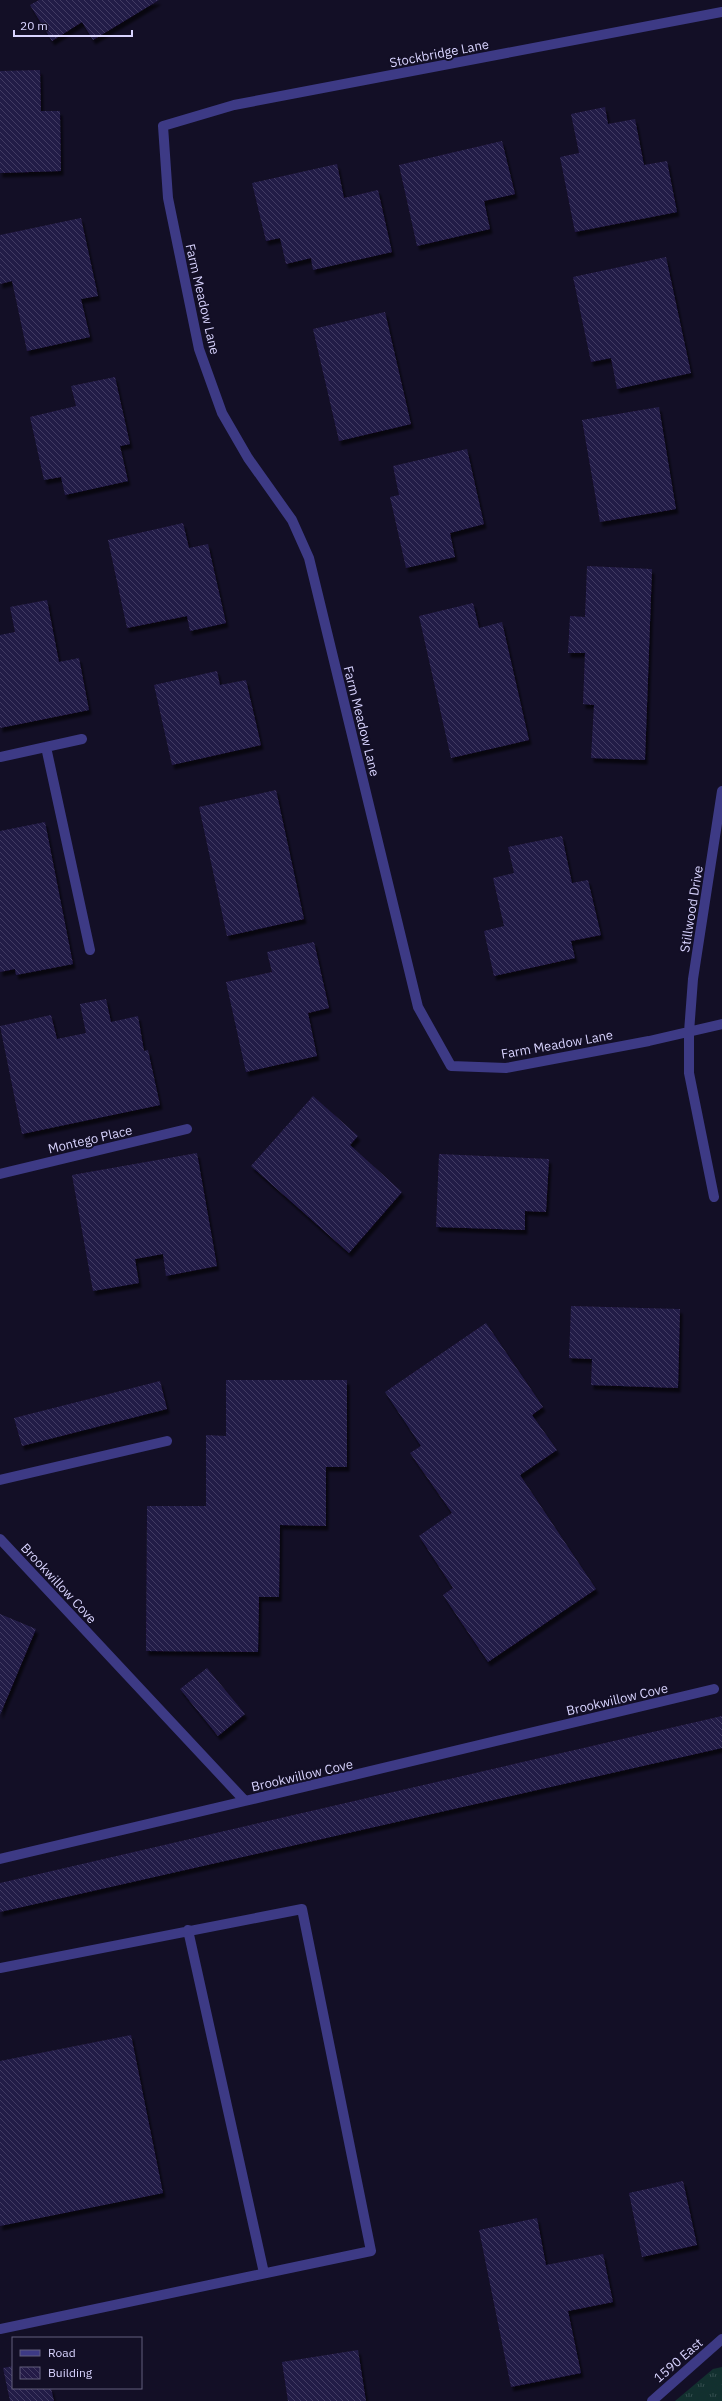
<svg xmlns="http://www.w3.org/2000/svg" width="722" height="2401" font-family="'IBM Plex Sans',sans-serif">
<defs>
<pattern id="park-tufts" width="24" height="20" patternUnits="userSpaceOnUse"><rect width="24" height="20" fill="#12302f"/><path d="M3 7l-1-3M5 7V3M7 7l1-3M15 17l-1-3M17 17v-4M19 17l1-3" fill="none" stroke="#344d4e"/></pattern>
<pattern id="building-back-hatch" width="6" height="6" patternUnits="userSpaceOnUse"><rect width="6" height="6" fill="#241b47"/><path d="M-1 5l2 2M0 0l6 6M5-1l2 2" fill="none" stroke="#433b63"/></pattern>
<filter id="shadow"><feDropShadow dx="2.5" dy="4.5" stdDeviation="1" flood-color="#0009"/></filter>
</defs>
<rect width="100%" height="100%" fill="#130f26"/>
<path fill="url(#park-tufts)" d="M722,2367V2401H675L713,2369Z"/>
<path fill="url(#building-back-hatch)" filter="url(#shadow)" d="M39,0H159L93,40L82,22L52,41L30,5Z
M40,70L41,111H60L61,171L0,173V71Z
M605,107L608,124L635,119L644,165L667,161L677,212L575,232L560,157L579,153L571,114Z
M502,141L515,194L484,201L490,229L417,246L399,165Z
M337,164L344,198L378,190L392,252L313,270L311,258L286,264L280,238L266,241L252,183Z
M81,218L98,296L81,299L90,337L27,351L12,281L0,284V235Z
M666,257L691,373L617,389L611,358L591,362L573,277Z
M385,312L411,424L339,441L313,329Z
M115,377L130,444L120,446L128,481L65,495L61,477L44,480L30,417L76,406L71,386Z
M659,407L676,509L600,522L582,420Z
M467,449L484,524L450,533L455,557L406,568L390,497L399,495L393,466Z
M183,523L189,548L208,544L226,623L190,631L187,616L127,628L108,540Z
M587,566L652,569L645,760L591,758L594,705L583,704L585,653H568L570,616L585,617Z
M47,600L59,662L79,658L89,710L0,728V635L15,632L10,607Z
M473,603L479,628L502,622L529,740L451,758L419,616Z
M217,671L220,685L246,680L261,745L172,765L154,685Z
M276,790L304,919L227,936L199,807Z
M45,822L73,964L16,975L15,969L0,972V831Z
M562,836L572,883L588,880L601,935L571,941L575,958L494,976L484,931L504,926L493,878L514,873L508,847Z
M314,942L329,1008L308,1013L317,1056L246,1072L226,982L272,972L267,952Z
M106,999L111,1022L138,1016L144,1051L148,1050L160,1105L22,1134L0,1026L51,1015L57,1039L86,1033L80,1004Z
M313,1096L358,1136L350,1145L402,1192L349,1253L251,1166Z
M197,1153L217,1266L166,1276L163,1254L135,1259L139,1283L93,1291L72,1175Z
M439,1154L549,1159L546,1212L525,1211V1230L436,1227Z
M571,1306L680,1309L678,1388L591,1385L592,1359L569,1358Z
M486,1323L543,1407L532,1415L557,1450L520,1475L596,1589L488,1662L443,1595L453,1588L419,1536L452,1513L410,1453L421,1446L385,1392Z
M226,1380H347V1467H326V1526L280,1525L279,1597H259L258,1652L146,1651L147,1506H206V1435L226,1436Z
M160,1381L167,1409L22,1446L14,1418Z
M0,1614L36,1629L0,1715Z
M207,1668L245,1714L218,1736L180,1689Z
M722,1716V1748L0,1912V1883Z
M131,2035L163,2193L0,2226V2061Z
M683,2181L697,2245L642,2257L629,2193Z
M537,2218L546,2265L603,2254L613,2302L568,2311L581,2373L511,2387L479,2230Z
M358,2350L366,2401H288L282,2362Z
M13,2366V2388H51L54,2401H10L3,2368Z"/>
<g fill="none" stroke-linecap="round" stroke-linejoin="round">
<path stroke="#3d3a85" stroke-width="10" d="M722,12L234,105L163,126L168,198L199,349L222,413L248,458L292,520L309,558L418,1007L451,1066L506,1068L649,1041L722,1024
M46,747L90,950
M0,757L82,739
M0,1174L187,1129
M714,1197L689,1073V1032L693,979L722,791
M0,1480L167,1441
M0,1539L245,1801L714,1689
M0,1859L245,1801
M188,1930L264,2273
M0,1968L302,1909L371,2251L0,2329
M652,2401L722,2339"/>
</g>
<g text-anchor="middle" stroke-width="4" stroke-linejoin="round" paint-order="stroke">
<g font-size="13" fill="#d9d4ff" stroke="#130f26">
<text transform="translate(439 53) rotate(-11)" y="5">Stockbridge Lane</text>
<text transform="translate(203 299) rotate(77)" y="5">Farm Meadow Lane</text>
<text transform="translate(362 721) rotate(76)" y="5">Farm Meadow Lane</text>
<text transform="translate(691 909) rotate(-81)" y="5">Stillwood Drive</text>
<text transform="translate(557 1044) rotate(-10)" y="5">Farm Meadow Lane</text>
<text transform="translate(90 1139) rotate(-13)" y="5">Montego Place</text>
<text transform="translate(59 1583) rotate(47)" y="5">Brookwillow Cove</text>
<text transform="translate(617 1699) rotate(-13)" y="5">Brookwillow Cove</text>
<text transform="translate(302 1775) rotate(-13)" y="5">Brookwillow Cove</text>
<text transform="translate(678 2360) rotate(-41)" y="5">1590 East</text>
</g>
</g>
<rect x="12" y="2337" width="130" height="52" fill="#130f26" stroke="#625e7d"/>
<rect x="20" y="2350" width="20" height="6" fill="#3d3a85" stroke="#625e7d"/>
<text x="48" y="2357" font-size="12" fill="#d9d4ff">Road</text>
<rect x="20" y="2367" width="20" height="12" fill="url(#building-back-hatch)" stroke="#625e7d"/>
<text x="48" y="2377" font-size="12" fill="#d9d4ff">Building</text>
<path d="M14 30v6h118v-6" fill="none" stroke="#d9d4ff" stroke-width="2"/>
<text x="20" y="30" font-size="12" fill="#d9d4ff" stroke="#130f26" stroke-width="3" paint-order="stroke">20 m</text>
</svg>
